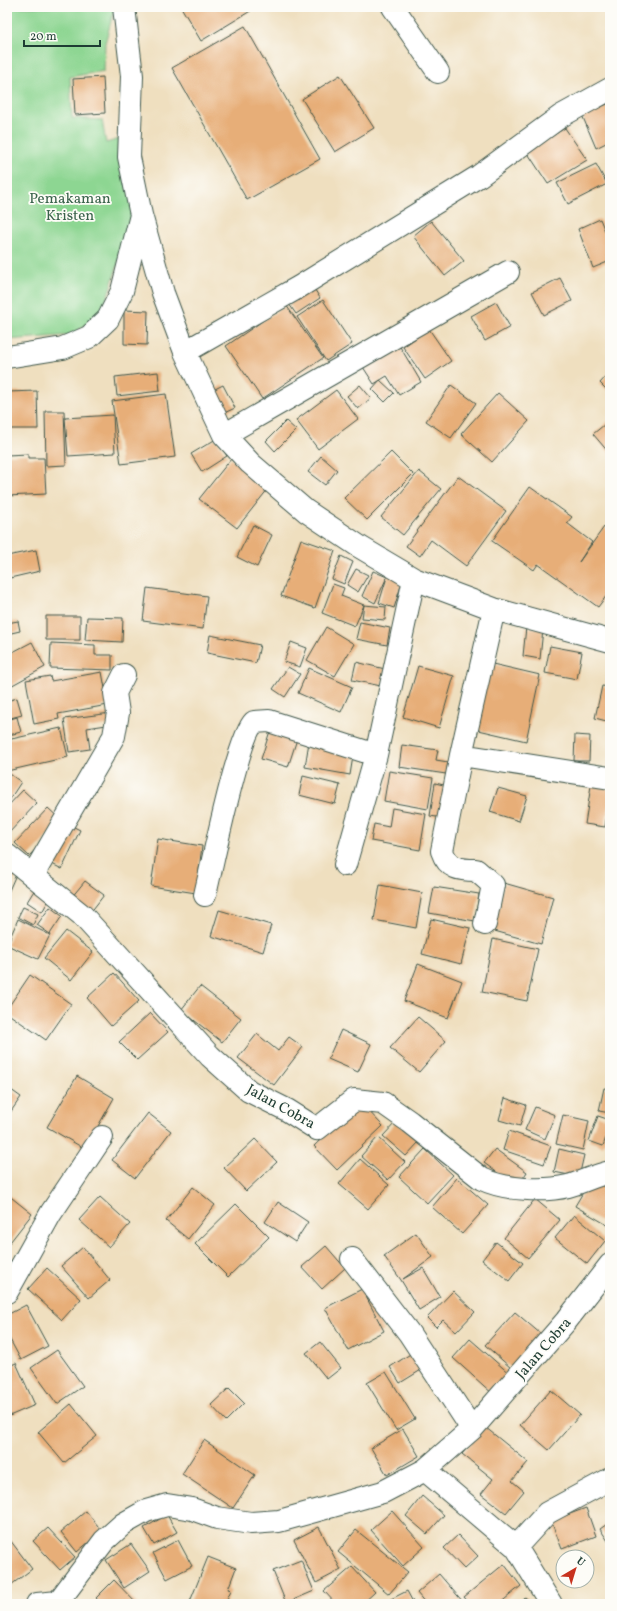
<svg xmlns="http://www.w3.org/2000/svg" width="617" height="1611" font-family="Vollkorn,serif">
<rect width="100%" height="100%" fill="#fdfcf7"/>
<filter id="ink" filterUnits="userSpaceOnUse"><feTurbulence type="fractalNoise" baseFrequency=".025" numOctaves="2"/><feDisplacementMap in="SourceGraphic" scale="8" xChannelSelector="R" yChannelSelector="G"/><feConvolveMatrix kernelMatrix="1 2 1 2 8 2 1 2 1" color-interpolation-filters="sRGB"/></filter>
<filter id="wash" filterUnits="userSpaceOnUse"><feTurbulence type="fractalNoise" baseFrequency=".012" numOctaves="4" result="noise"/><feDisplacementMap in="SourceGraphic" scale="16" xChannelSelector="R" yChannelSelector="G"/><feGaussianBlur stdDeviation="0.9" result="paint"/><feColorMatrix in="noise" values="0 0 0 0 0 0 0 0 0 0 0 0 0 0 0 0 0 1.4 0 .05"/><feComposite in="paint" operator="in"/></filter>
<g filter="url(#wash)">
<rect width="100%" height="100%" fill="#efdfbf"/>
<path fill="#8dd692" stroke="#568a63" d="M7,7H115L105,43L104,71L70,77L72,118L102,120L106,143L123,138L135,212L102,313L72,335L7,340Z"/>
<g id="blocks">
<path fill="#e7ae78" d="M181,7H257L201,41Z
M245,26L320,159L247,200L172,68Z
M340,75L374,128L335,152L302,99Z
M103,77L105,113L75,115L73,79Z
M610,103V141L596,148L582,115Z
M565,128L587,160L548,184L527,152Z
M596,164L607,184L568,204L557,183Z
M600,219L610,243V261L593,268L578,229Z
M431,221L464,261L445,276L413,236Z
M560,278L572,301L544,315L532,292Z
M313,287L320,298L296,314L289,304Z
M323,300L352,344L326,361L297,317Z
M496,302L510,327L485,341L471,316Z
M286,305L323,358L262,399L226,346Z
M124,310L148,311L147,345L124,344Z
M429,329L451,361L425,379L403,347Z
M399,345L421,382L399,395L387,376L374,384L363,367Z
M158,372L160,391L117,396L115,377Z
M610,372V393L600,383Z
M380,380L394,393L385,402L372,389Z
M223,385L235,408L222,414L211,391Z
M360,385L371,398L358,409L347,396Z
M451,385L476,403L451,438L426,421Z
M336,390L358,419L318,449L296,420Z
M37,391L38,429H7V392Z
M498,393L529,421L492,462L461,434Z
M166,394L175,457L121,464L112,401Z
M45,411H64L66,465L46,466Z
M113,415L115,453L68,456L65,418Z
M610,420V454L593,434Z
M286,421L296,430L275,451L266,441Z
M216,439L227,456L202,472L191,454Z
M391,452L413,474L367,520L344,498Z
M28,454V458H44L46,494L7,496V455Z
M321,456L337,470L325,485L308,472Z
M231,459L268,489L237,528L199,499Z
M419,471L441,489L403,535L381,517Z
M458,476L506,511L466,566L431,540L420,556L406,546Z
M530,487L572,517L567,523L592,542L579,562L604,527L610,532V591L598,607L538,564L534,570L492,541Z
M253,525L272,535L257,567L237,557Z
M301,539L335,551L315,608L281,596Z
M36,550L40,571L10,578L7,556Z
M341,556L353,562L344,584L332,579Z
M356,569L368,575L358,592L347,585Z
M373,571L387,577L375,603L362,596Z
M388,574L403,579L394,608L379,603Z
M333,584L344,588L341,596L364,605L386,607L385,620L362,618L364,605L355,626L322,613Z
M147,588L207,596L203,629L143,621Z
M46,616H80V640H46Z
M87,617L123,618L122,642L85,640Z
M18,621L20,631L7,634V623Z
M360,622L390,628L387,645L356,639Z
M326,627L354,644L335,676L307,660Z
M526,627L543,629L540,659L523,656Z
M210,635L260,645L256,663L207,653Z
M32,642L45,667L7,688V655Z
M291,642L307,648L300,667L284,662Z
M51,643L95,645V655H112V670L50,668Z
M550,646L582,652L577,679L545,673Z
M356,662L385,669L381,686L352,680Z
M484,662L540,675L526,741L470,728Z
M418,666L454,676L439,728L403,717Z
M288,667L300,674L285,697L273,689Z
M309,668L352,687L341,712L298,693Z
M102,672L108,705L58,714L59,719L34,724L26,680L50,676L51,681Z
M602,686L610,687V722L595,718Z
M17,698L22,715L7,719V701Z
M111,713L113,724L87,728L90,749L69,752L64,719Z
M17,717L21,732L9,735L7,720Z
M61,728L68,757L7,771V740Z
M270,731L297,739L288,767L261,759Z
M575,735L590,736L589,761H574Z
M309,742L354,750L350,775L305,767Z
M402,745L438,750L436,760L448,762L446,774L399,767Z
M389,771L433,778L428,809L384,801Z
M7,772L21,782L8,802L7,801Z
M303,776L340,785L335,804L299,795Z
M592,779L610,782V797L605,827L585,824Z
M435,783L448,786L443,818L430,816Z
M498,788L527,796L519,821L490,812Z
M23,790L37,803L7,835V807Z
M48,808L62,821L29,856L15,843Z
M392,808L426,814L420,850L371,841L374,824L389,827Z
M64,822L80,830L62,869L46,861Z
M158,839L202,846L196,893L151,886Z
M7,865L18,870L7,895Z
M85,881L104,895L90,913L71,898Z
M504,883L553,897L541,944L491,930Z
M380,885L422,893L416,928L374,920Z
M434,887L479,894L475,921L429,913Z
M35,889L50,898L42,912L27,902Z
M23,907L38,914L33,925L18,917Z
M50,907L62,916L50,934L37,925Z
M219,910L271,925L263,952L211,936Z
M18,919L50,935L38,959L7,945Z
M431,919L470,928L461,964L422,954Z
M66,931L93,952L71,980L44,958Z
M493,939L538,949L527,1001L482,992Z
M418,964L462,981L448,1018L404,1001Z
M114,973L139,1001L111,1026L87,998Z
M30,975L71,1004L46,1040L7,1013V1009Z
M200,986L241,1018L222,1042L181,1010Z
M150,1013L168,1032L137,1060L119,1042Z
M418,1017L446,1041L419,1072L390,1048Z
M341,1030L371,1044L358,1072L328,1059Z
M257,1034L278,1051L289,1037L303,1047L274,1085L238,1058Z
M77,1076L114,1098L85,1149L47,1127Z
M7,1087L21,1097L7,1117Z
M604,1088L610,1089V1113L599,1111Z
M505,1098L526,1105L520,1126L499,1120Z
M360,1102L383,1126L337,1170L314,1146Z
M535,1107L555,1115L545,1139L525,1130Z
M148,1113L171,1131L135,1178L112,1160Z
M563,1115L589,1121L583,1150L556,1144Z
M598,1116L610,1120V1126L603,1146L589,1141Z
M396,1122L419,1142L406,1156L383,1136Z
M509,1131L551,1146L544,1164L503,1150Z
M378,1137L405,1162L388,1180L361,1156Z
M255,1139L277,1162L246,1191L224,1168Z
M425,1149L453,1175L427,1203L399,1177Z
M495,1149L527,1172L517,1187L484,1163Z
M559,1149L584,1155L579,1177L554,1172Z
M360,1159L389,1185L368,1209L339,1184Z
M457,1178L488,1205L462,1234L432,1207Z
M591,1179L610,1190L609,1226L575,1206Z
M193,1187L215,1205L188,1239L166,1221Z
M7,1194L32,1214L7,1246Z
M100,1197L130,1224L109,1247L79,1220Z
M535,1199L560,1220L528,1258L504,1238Z
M278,1202L308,1222L295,1242L265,1222Z
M236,1204L269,1237L228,1277L195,1244Z
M574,1215L605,1241L587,1264L555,1238Z
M416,1233L433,1257L403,1279L423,1268L440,1297L419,1310L401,1280L384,1256Z
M496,1242L523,1263L509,1281L482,1260Z
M326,1246L345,1268L322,1289L302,1267Z
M83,1247L110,1280L89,1298L61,1266Z
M47,1268L81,1299L62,1320L28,1289Z
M362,1289L384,1331L348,1350L325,1308Z
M453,1291L475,1312L456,1332L443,1320L436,1327L427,1318Z
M26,1305L48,1346L21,1360L7,1334V1315Z
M515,1312L542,1335L511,1368L485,1345Z
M470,1339L511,1375L494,1395L453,1358Z
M320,1342L341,1368L327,1379L306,1353Z
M57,1350L83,1386L57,1404L31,1368Z
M415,1351L426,1367L400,1383L390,1367Z
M16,1363L35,1405L7,1417V1367Z
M386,1372L415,1419L396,1430L367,1383Z
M229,1388L244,1403L226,1421L211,1405Z
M551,1390L580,1415L549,1450L520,1425Z
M71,1404L97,1436L64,1463L38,1432Z
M485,1427L528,1462L512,1481L524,1491L506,1513L481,1494L493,1479L462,1454Z
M403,1429L419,1456L387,1475L371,1448Z
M204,1440L255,1475L233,1508L182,1474Z
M422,1496L444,1515L427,1534L406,1516Z
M586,1508L596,1536L562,1549L551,1521Z
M86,1511L102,1531L77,1552L61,1532Z
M392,1511L424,1547L403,1566L371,1530Z
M167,1515L177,1532L154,1545L144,1528Z
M610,1522V1544L600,1529Z
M319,1527L341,1570L316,1583L294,1540Z
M48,1528L75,1557L60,1570L33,1541Z
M356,1530L408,1572L389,1594L338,1552Z
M458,1535L478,1556L464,1569L444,1548Z
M7,1536L32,1569L7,1588Z
M178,1540L192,1566L167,1579L153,1553Z
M131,1544L150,1571L124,1588L106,1560Z
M208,1557L236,1568L228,1589L231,1590L225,1604H189Z
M301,1560L314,1591L286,1603L273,1571Z
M504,1564L521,1586L499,1604H470L464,1597Z
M352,1567L375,1592L362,1604H336L324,1591Z
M439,1574L464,1603V1604H426L417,1593Z
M114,1580L137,1604H102L96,1598Z
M407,1591L414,1604H381Z
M525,1597L533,1604H520Z
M320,1600L323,1604H313Z"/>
</g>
</g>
<g filter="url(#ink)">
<use href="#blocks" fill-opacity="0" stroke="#3e5549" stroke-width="1"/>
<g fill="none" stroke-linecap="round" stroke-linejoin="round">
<g stroke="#3e5549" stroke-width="24">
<path id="minor" d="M393,7L438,72
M141,215L163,293L185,352L224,435L250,463L306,511L360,547L414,579L494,609L610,641
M185,352L299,287L479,176L561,116L610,89
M7,357L63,348L89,337L108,319L122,291L141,215L129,157L132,76L124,7
M224,435L508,272
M461,755L610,778
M7,855L82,915L210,1056L249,1091L287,1110L317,1129L354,1100L383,1103L410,1122L482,1179C505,1190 544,1192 568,1186C583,1182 595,1175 610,1172
M345,865L376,755L414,579
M33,875L114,736L118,713L115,693L124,675
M205,895C212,866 238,737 254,722L269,721L376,755
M485,924L493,885L476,870C460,870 448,869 442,851L461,755L494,609
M352,1259L409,1333L472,1429
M7,1292L51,1213L102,1137
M425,1470L516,1547L551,1604
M516,1547L547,1513L610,1479
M37,1604L58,1602L104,1541L123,1524L146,1511L167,1505L192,1509L217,1518L251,1523L279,1521L383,1492L425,1470L472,1429L567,1320L610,1265"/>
</g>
<use href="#minor" stroke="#fff" stroke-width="22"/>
</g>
</g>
<g text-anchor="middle" stroke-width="3.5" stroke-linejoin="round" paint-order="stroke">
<g font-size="15" fill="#3a634c" stroke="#fdfcf7">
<text x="70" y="203">Pemakaman<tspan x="70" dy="17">Kristen</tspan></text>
</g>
<g font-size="15" fill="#1f3d34" stroke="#fdfcf7">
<text transform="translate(281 1106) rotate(29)" y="5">Jalan Cobra</text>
<text transform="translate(543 1348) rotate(-49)" y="5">Jalan Cobra</text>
</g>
</g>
<rect width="617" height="1611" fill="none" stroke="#fdfcf7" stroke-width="24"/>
<g transform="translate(575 1569) rotate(38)"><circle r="19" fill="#fdfcf7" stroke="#a4b0a9"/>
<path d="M0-3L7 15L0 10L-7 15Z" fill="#c8321e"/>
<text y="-6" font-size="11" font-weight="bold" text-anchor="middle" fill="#1f3d34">U</text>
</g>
<path d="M24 40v6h76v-6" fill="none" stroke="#1f3d34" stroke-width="2"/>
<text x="30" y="40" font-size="12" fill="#1f3d34" stroke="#fdfcf7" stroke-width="3" paint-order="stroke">20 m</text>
</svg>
